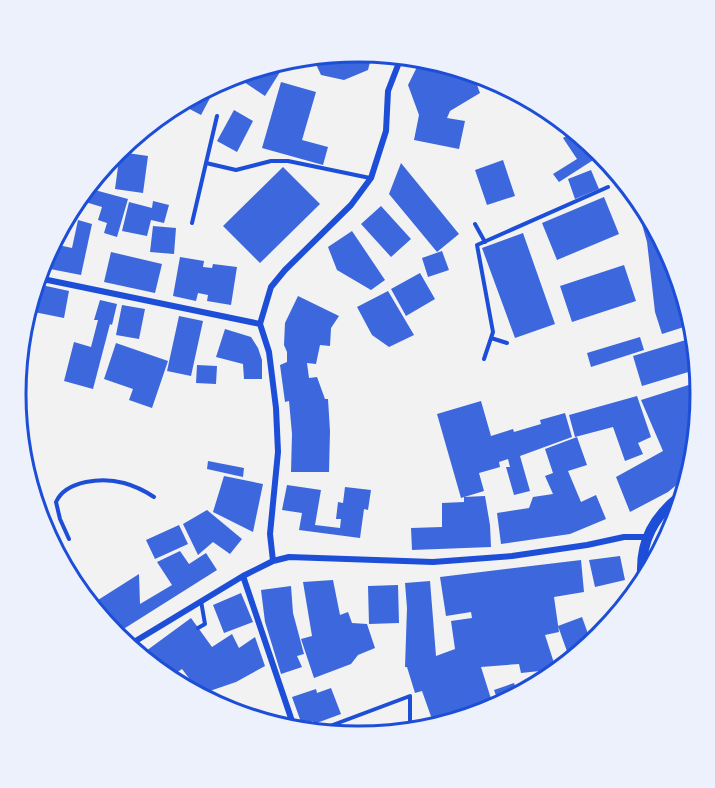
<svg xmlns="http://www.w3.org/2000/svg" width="715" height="788" font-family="'Asap Condensed',sans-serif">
<rect width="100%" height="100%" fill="#f2f2f2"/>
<path fill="#3d67dc" d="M358,52L372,54L368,70L344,80L321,75L314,60Z
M422,64L473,74L480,93L450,111L447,118L465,121L459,149L414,140L419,115L408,85L417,67Z
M274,68L280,72L265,96L235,76Z
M281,82L316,92L302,140L328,147L323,165L262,148Z
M218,83L201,115L184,106Z
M234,110L253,121L237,152L217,141Z
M571,133L592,147L598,157L559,182L553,174L577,159L563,138Z
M120,152L148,156L143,193L115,189Z
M503,160L515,196L487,205L475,170Z
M401,163L459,234L437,252L389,194Z
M283,167L320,204L260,263L223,226Z
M591,170L599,189L575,199L568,179Z
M91,189L128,199L117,237L104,233L107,223L98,220L102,207L82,201Z
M604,197L619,234L557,260L542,223Z
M153,201L169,205L164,223L151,220L147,236L122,231L129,202L152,208Z
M381,206L411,239L391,257L361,224Z
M638,210L674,263L687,326L662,334L655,312L647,242Z
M78,220L92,224L81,275L40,267L54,244L72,248Z
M153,226L176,228L174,254L150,252Z
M352,231L385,280L371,290L337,270L328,247Z
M523,233L555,324L515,338L482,248Z
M442,251L449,270L428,277L422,258Z
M111,252L162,264L155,293L104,282Z
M180,257L204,261L203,267L212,268L213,264L237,267L231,305L207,301L208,295L198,293L196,301L173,296Z
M624,265L636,301L572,322L560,286Z
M420,273L435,299L406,316L391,289Z
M37,284L69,291L64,318L34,312L31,324H29Z
M388,291L414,335L389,347L372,335L357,307Z
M298,296L339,316L331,328L330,346L320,345L316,364L307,363L309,378L317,377L325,399H328L330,431L329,472H291L292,434L289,401L285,402L280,365L287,362V352L284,345L285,323Z
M100,300L117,304L112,325L110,324L93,389L64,381L74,342L91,347L98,320H94Z
M122,305L145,309L139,339L116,335Z
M179,316L203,321L191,376L167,371Z
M225,329L251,337L258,348L262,360V379H244L243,364L216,357Z
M640,337L644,350L591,367L587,353Z
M689,339L695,370L642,386L633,356Z
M116,343L168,361L152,408L129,400L133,389L104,379Z
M197,365L217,366L216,384L196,383Z
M698,382L700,394L695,418L691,419L693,427L684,476L679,480L680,482L668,492L630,512L616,477L663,451L641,400Z
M637,396L651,437L638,443L643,454L625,461L613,427L575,437L569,415Z
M481,401L491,436L513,429L514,432L541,424L540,420L565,413L572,437L520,456L530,491L514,495L506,467H510L508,459L499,462L500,467L479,473L484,491L461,498L437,414Z
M577,437L587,465L568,471L581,502L596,495L606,519L570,534L501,544L497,513L529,508L533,497L553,494L545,476L553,473L545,449Z
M208,461L244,468L243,477L207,469Z
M224,476L263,484L253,532L213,512Z
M287,485L321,490L315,525L340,528L341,519H336L338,502L343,503L345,487L371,490L368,510L364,509L360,538L299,530L302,513L282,510Z
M485,496L490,525L491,547L412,550L411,528L442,527V503L464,502V497Z
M207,510L242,539L230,554L213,542L198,555L183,524Z
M179,525L188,544L155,559L146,540Z
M180,551L189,564L206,553L217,570L114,635L95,606L99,603L98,600L139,574L140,604L172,585L157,562Z
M620,556L625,580L595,587L589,560Z
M581,560L584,592L554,597L559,632L545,635L555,666L549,670L521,673L519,664L481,667L493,705L459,716L433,722L422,691L415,693L407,667H405L407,608L405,583L430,581L436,656L455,649L451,621L472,618L471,612L446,616L440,577Z
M333,580L340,615L348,612L352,623L367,624L375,648L358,655L351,664L314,678L301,639L312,636L303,582Z
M398,585L399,623L369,624L368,586Z
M291,586L293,613L304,654L297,656L302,667L281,674L265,622L261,590Z
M241,593L253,622L224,633L213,605Z
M582,617L591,642L569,657L558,626Z
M191,618L212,647L232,634L239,648L255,637L265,666L236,682L201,694L182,669L173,675L153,662L146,651Z
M514,683L517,691L499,704L494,690Z
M331,688L341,714L314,724L313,721L302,725L292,697L316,689L317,693Z
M359,726L362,736H357L341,733Z"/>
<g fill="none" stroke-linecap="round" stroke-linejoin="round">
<path stroke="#1d4ed8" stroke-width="4" d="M475,224L485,242
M491,338L507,343
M484,359L493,332L477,245L608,187
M69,539L60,519L56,502C66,480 103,477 124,483C135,486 145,491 154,497
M322,729L410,696V726"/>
<path stroke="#1d4ed8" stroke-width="4" d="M206,163L217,116
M610,176L614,173
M192,223L206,163L236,170L271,161H288L370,178
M198,628L205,624L201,601
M152,661L153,660"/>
<path stroke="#1d4ed8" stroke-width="6" d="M38,278L260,324
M273,561L270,534L278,452L276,408L269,352L260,324L271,287L285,270L351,205L371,178L386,131L388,91L400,60
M243,576L293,724
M129,645L243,576L273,561L289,557L433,562L512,556L587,545L624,537H646"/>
<path stroke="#1d4ed8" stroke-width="10" d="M642,573C641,540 654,517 679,497"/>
</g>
<path d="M0 0H715V788H0ZM26 394a332 332 0 1 1 664 0a332 332 0 1 1-664 0Z" fill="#edf1fc" fill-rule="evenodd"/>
<path fill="none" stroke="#1d4ed8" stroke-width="3" d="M26 394a332 332 0 1 1 664 0a332 332 0 1 1-664 0Z"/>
</svg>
